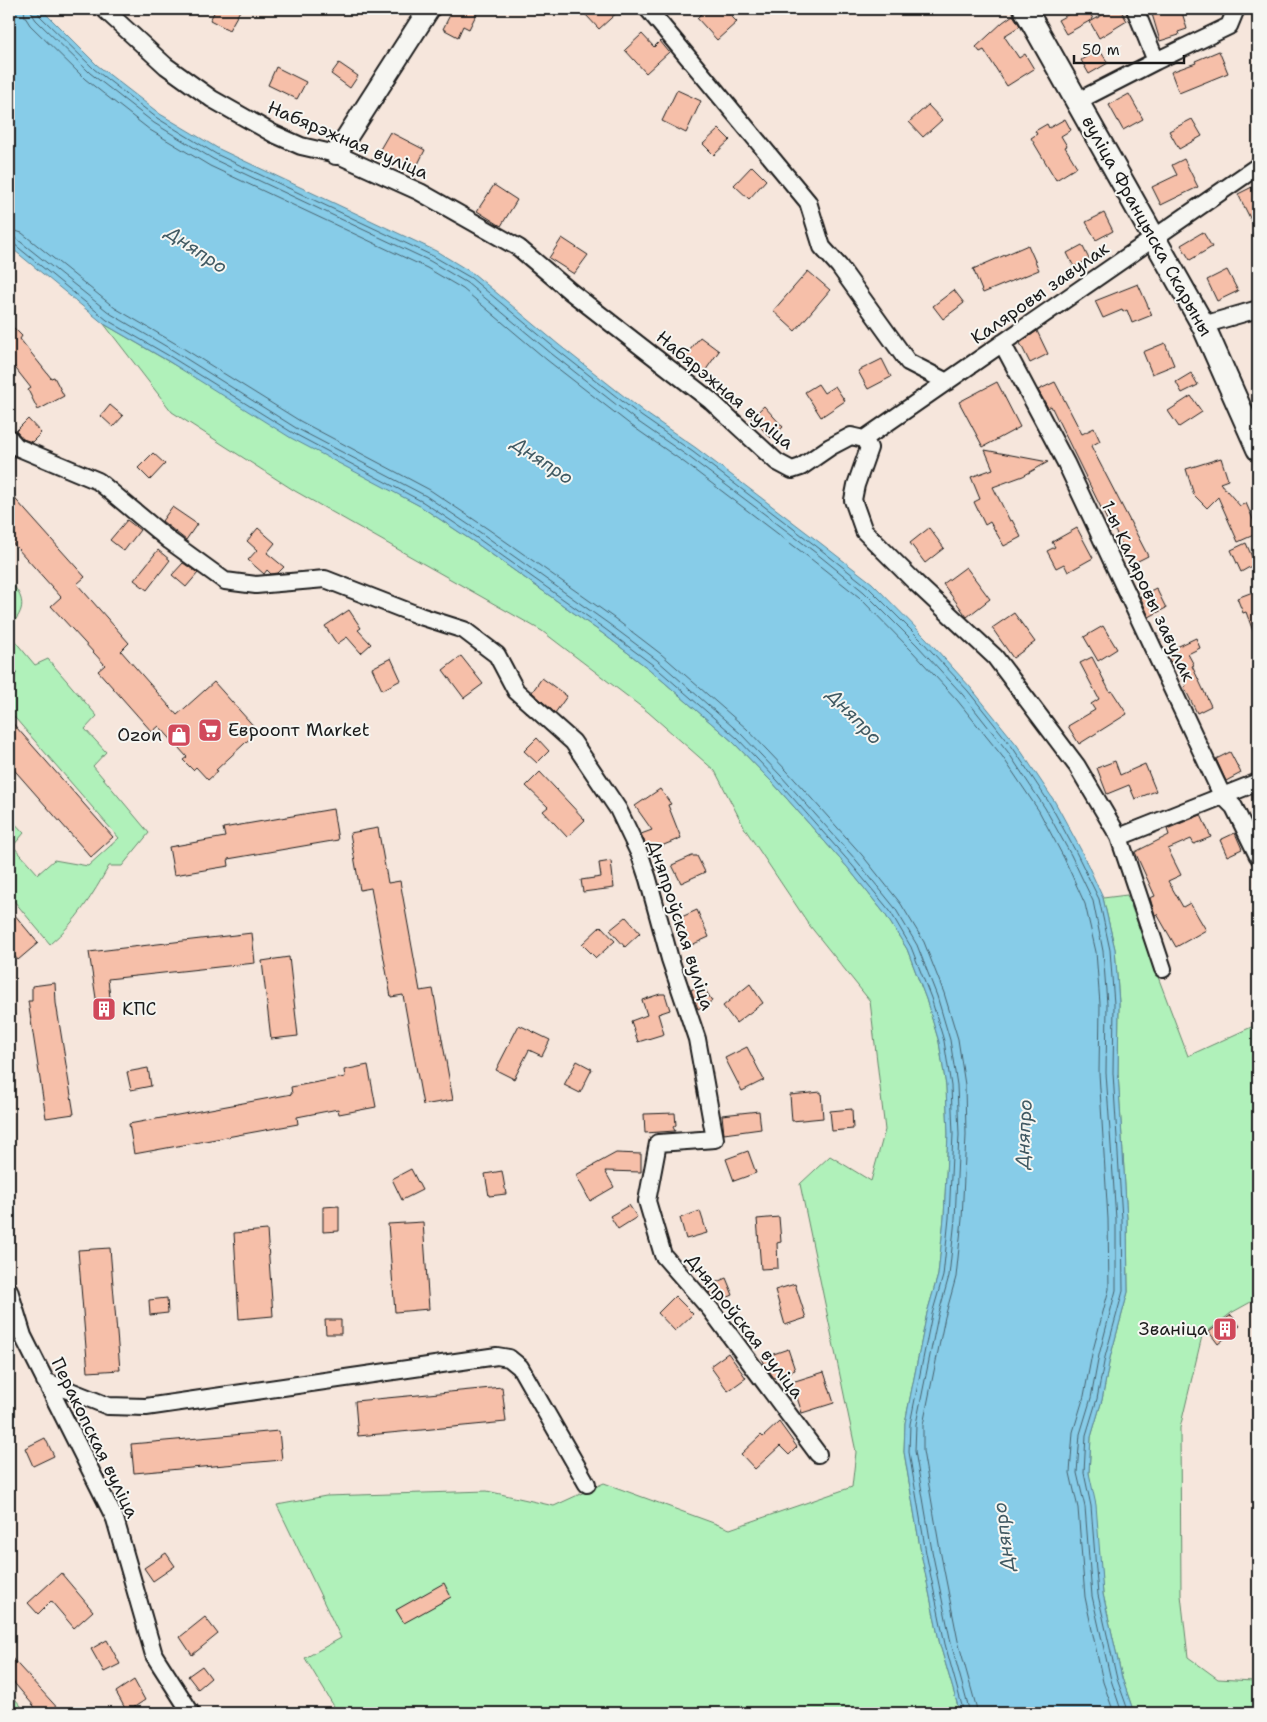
<svg xmlns="http://www.w3.org/2000/svg" width="1267" height="1722" font-family="'Shantell Sans',sans-serif">
<rect width="100%" height="100%" fill="#f6e6dc"/>
<filter id="ink" filterUnits="userSpaceOnUse"><feTurbulence type="fractalNoise" baseFrequency=".02" numOctaves="2"/><feDisplacementMap in="SourceGraphic" scale="10" xChannelSelector="R" yChannelSelector="G"/><feConvolveMatrix kernelMatrix="1 2 1 2 8 2 1 2 1" color-interpolation-filters="sRGB"/></filter>
<g filter="url(#ink)">
<path fill="#b0f1ba" stroke="#66866b" d="M104,324L360,473L420,506L477,544L602,633L649,669L733,742L773,783L848,868L885,914L907,949L926,999L939,1042L946,1086L948,1134L944,1218L938,1275L927,1313L905,1423L904,1452L921,1553L940,1645L960,1713H338L305,1658L341,1638L277,1505L326,1496L487,1491L554,1506L604,1483L730,1529L852,1487L856,1452L800,1184L830,1156L871,1181L885,1130L870,1001L810,926L745,829L715,771L648,712L542,631L295,491L172,412Z
M9,580C25,598 27,609 9,627Z
M9,634L35,665L48,659L97,716L85,729L106,752L93,766L149,833L122,866H109C92,896 77,921 50,944L9,895V817L24,833L13,846L38,874L54,860L88,866L119,838L9,711V681L17,673L9,663Z
M1127,895L1188,1056L1258,1024V1298L1231,1313L1202,1336L1180,1428L1181,1595L1188,1657L1218,1679L1253,1681L1258,1675V1713H1134L1122,1678L1103,1594L1099,1551L1089,1473L1091,1437L1102,1400L1110,1358L1128,1292L1127,1219L1118,1073L1119,1003L1115,949L1103,898Z
M9,1692L27,1713H9Z"/>
<path fill="#87cce8" stroke="#5c8696" d="M9,9H41L97,65L160,114L219,149L436,251L474,274L559,345L644,412L696,448L823,545L872,583L926,638L971,688L1017,745L1055,802L1081,850L1103,898L1115,949L1119,1003L1118,1073L1127,1219L1128,1292L1110,1358L1102,1400L1091,1437L1089,1473L1096,1505L1103,1594L1122,1678L1134,1713H960L940,1645L921,1553L904,1452L905,1423L927,1313L938,1275L944,1218L948,1134L946,1086L939,1042L926,999L907,949L885,914L848,868L773,783L733,742L649,669L602,633L477,544L420,506L291,438L168,361L104,324L9,246Z"/>
<g fill="none" stroke-linecap="round" stroke-linejoin="round">
<path stroke="#47626e" stroke-width="1" d="M24,9L25,17L30,25L85,79L150,130L210,166L427,268L463,289L547,360L632,426L685,463L811,559L859,597L912,651L957,700L1002,756L1039,811L1064,858L1085,904L1096,952L1100,1004L1099,1073L1108,1219L1109,1289L1092,1354L1084,1396L1073,1432L1070,1473L1078,1508L1085,1597L1103,1682L1114,1713
M31,9L32,14L36,20L90,73L154,123L213,159L430,261L467,283L552,354L637,421L689,457L816,553L864,592L917,645L963,695L1008,752L1045,808L1071,855L1093,901L1103,951L1107,1004L1106,1073L1116,1219V1290L1099,1355L1091,1398L1080,1434L1077,1473L1085,1507L1092,1596L1111,1680L1122,1713
M37,9L40,16L94,69L157,118L216,154L433,256L471,278L556,349L641,416L693,452L820,549L868,587L922,641L968,691L1013,748L1050,804L1076,852L1099,899L1110,950L1114,1004L1113,1073L1122,1219L1123,1291L1105,1357L1097,1399L1086,1435L1084,1473L1091,1506L1098,1595L1117,1679L1129,1713
M9,229L22,233L115,308L178,345L300,421L430,490L488,529L614,618L661,654L747,729L787,771L862,855L901,904L924,942L944,993L958,1039L965,1085L966,1135L962,1219L956,1277L945,1317L923,1425V1451L940,1550L958,1641L978,1713
M9,236L17,239L111,314L174,351L296,428L426,496L484,535L609,624L657,660L741,734L781,776L856,860L895,908L917,945L937,996L950,1040L957,1085L959,1135L955,1219L949,1276L938,1316L916,1424L915,1451L932,1551L951,1643L970,1713
M9,243L14,244L107,320L171,357L293,433L423,502L480,540L605,629L653,665L737,738L777,780L852,865L890,911L911,947L931,998L944,1041L951,1086L953,1134L949,1218L943,1276L932,1314L910,1424L909,1452L926,1553L945,1644L964,1713"/>
</g>
<path fill="#f6bfa9" stroke="#1c1c1c" d="M216,9H241L229,30L210,20Z
M453,9H479L469,29L463,26L458,37L443,29Z
M593,9H621L599,29L586,15Z
M706,9H724L737,22L717,40L697,18Z
M1078,9H1088L1093,19L1066,34L1058,20Z
M1113,9H1120L1127,21L1099,38L1090,22Z
M1170,9H1181L1187,29L1178,32L1179,35L1160,41L1152,14Z
M1013,15L1020,26L1004,36L1019,58L1025,54L1034,69L1007,86L984,50L980,52L976,47L1003,22Z
M642,34L654,47L660,41L669,52L646,73L625,50Z
M1099,49L1108,63L1089,74L1081,60Z
M1219,51L1228,73L1179,93L1171,72L1196,63L1195,61Z
M339,63L358,76L350,88L331,74Z
M276,67L306,82L297,99L268,85Z
M677,90L701,101L686,133L662,121Z
M1129,94L1143,119L1123,130L1109,105Z
M928,105L942,120L923,137L909,122Z
M1065,119L1071,130L1061,136L1067,146L1065,147L1077,167L1056,180L1031,138L1037,134L1035,131L1047,124L1049,128Z
M1192,119L1202,136L1179,149L1169,131Z
M719,129L730,140L714,155L703,144Z
M390,132L425,150L415,170L379,151Z
M1184,159L1198,187L1161,205L1152,187L1177,175L1172,165Z
M752,166L766,180L749,199L734,185Z
M494,185L517,200L501,226L477,211Z
M1252,187L1258,199V234L1238,194Z
M1104,213L1113,231L1096,240L1086,222Z
M1203,232L1212,247L1190,260L1181,245Z
M562,238L588,255L574,274L549,258Z
M1028,245L1039,270L983,293L973,269Z
M1082,245L1089,259L1074,267L1067,253Z
M1227,270L1238,291L1217,301L1207,280Z
M808,271L830,290L795,331L773,311Z
M1138,284L1152,315L1132,323L1127,310L1123,312L1122,310L1103,318L1095,301Z
M954,290L964,303L943,319L933,306Z
M9,323L22,336L20,339L51,378L54,377L64,396L38,410L28,390L31,388L9,360Z
M1037,331L1048,354L1030,363L1020,343Z
M700,337L719,351L703,374L683,359Z
M1165,343L1174,365L1152,374L1143,352Z
M882,359L891,377L868,389L858,371Z
M1191,373L1198,385L1182,393L1176,382Z
M997,382L1020,427L983,447L959,402Z
M1055,382L1082,434L1094,428L1100,441L1091,446L1148,556L1132,564L1111,523L1109,524L1051,406L1048,408L1038,390Z
M818,384L824,393L835,386L845,401L821,417L805,392Z
M1191,396L1202,412L1179,427L1168,411Z
M110,405L123,416L113,427L101,416Z
M764,406L783,427L771,438L751,418Z
M28,419L41,433L32,442L23,439L16,431Z
M985,450L1048,462L1023,476L993,487L1010,521L1012,520L1021,537L1004,546L990,522L985,525L974,502L980,499L971,477L993,469Z
M153,453L165,464L150,480L138,468Z
M1221,458L1228,480L1220,483L1240,506L1246,503L1258,531V533L1238,542L1218,497L1207,508L1194,495L1186,469Z
M9,492L85,577L77,584L129,643L121,651L177,715L214,682L258,731L216,770L218,771L208,780L196,767L193,770L183,760L187,757L159,726L152,732L98,671L105,665L51,606L61,597L9,539Z
M172,507L197,524L186,540L162,521Z
M127,520L140,530L124,551L110,540Z
M258,528L275,543L267,553L284,567L278,573L271,574L267,570L264,574L248,560L257,550L247,541Z
M929,528L944,548L925,563L910,543Z
M1077,528L1093,558L1068,572L1064,564L1056,568L1047,551L1055,547L1052,542Z
M1246,543L1255,564L1241,572L1231,550Z
M158,550L170,560L147,590L134,580Z
M183,563L198,573L186,587L172,575Z
M966,567L990,599L967,617L943,584Z
M1156,588L1166,608L1149,617L1140,596Z
M1258,590V642H1257L1246,612L1243,613L1237,598Z
M349,610L361,628L358,630L371,644L361,653L347,637L337,644L325,626Z
M1014,613L1035,642L1013,658L992,628Z
M1103,626L1117,649L1098,661L1084,637Z
M1196,638L1200,648L1188,654L1194,665L1192,666L1211,706L1197,713L1184,687L1186,686L1174,660L1170,662L1166,652Z
M461,656L483,684L464,698L443,670Z
M1092,657L1110,692L1112,691L1127,714L1079,744L1068,726L1095,710L1091,704L1099,699L1080,663Z
M391,658L401,680L382,690L372,668Z
M542,678L567,696L555,713L532,692Z
M9,719L113,837L91,857L9,764Z
M537,738L549,751L537,763L524,751Z
M1230,752L1241,773L1226,781L1216,759Z
M1115,761L1120,775L1145,764L1156,791L1135,799L1129,785L1107,794L1097,768Z
M540,772L585,820L567,837L543,811L548,807L526,786Z
M660,789L671,804L668,805L681,838L649,851L641,834L652,830L635,806Z
M333,809L338,840L228,859L229,866L174,875L169,847L225,837L223,828Z
M1201,815L1211,837L1194,844L1191,839L1168,849L1181,875L1168,881L1183,907L1190,903L1206,930L1176,947L1157,914L1155,915L1150,898L1155,896L1135,852L1169,835L1167,829Z
M378,828L388,883L400,881L420,991L433,989L453,1100L423,1105L403,995L391,997L371,888L360,890L350,833Z
M1235,833L1242,849L1227,856L1220,840Z
M692,856H697L705,872L681,883L672,865Z
M611,861L614,888L583,892L581,880L601,877L599,863Z
M9,908L38,943L18,960L9,950Z
M697,910L709,937L687,947L675,920Z
M626,917L640,933L625,947L610,930Z
M601,926L615,941L596,958L582,944Z
M252,933L255,963L108,979L112,1016L99,1018L89,952Z
M289,957L298,1036L271,1039L262,961Z
M55,983L56,1003L74,1114L46,1118L28,1001H32V986Z
M702,984L712,1001L698,1009L691,990Z
M750,984L763,1003L736,1023L723,1006Z
M660,994H665L670,1010L658,1014L664,1034L638,1042L631,1021L647,1015L642,1000Z
M519,1025L550,1040L542,1056L529,1050L514,1079L496,1070Z
M747,1047L764,1080L742,1091L725,1058Z
M577,1061L592,1069L580,1093L564,1085Z
M368,1065L376,1107L339,1114L338,1109L297,1117L298,1124L134,1154L129,1124L292,1094L291,1087L345,1077L344,1070Z
M148,1068L151,1086L131,1090L127,1072Z
M821,1092L823,1118L792,1121L790,1095Z
M852,1109L853,1129L832,1131L830,1111Z
M759,1111L761,1129L724,1134L722,1115Z
M675,1113L676,1125L673,1127L675,1131L645,1133L644,1114Z
M748,1151L756,1173L734,1181L726,1159Z
M616,1153L641,1154V1172L605,1171L614,1187L590,1201L576,1175Z
M411,1169L422,1190L402,1200L392,1179Z
M502,1171L506,1194L489,1196L485,1174Z
M629,1205L637,1217L618,1229L610,1216Z
M339,1206V1231L323,1232V1207Z
M700,1211L707,1233L686,1239L680,1218Z
M779,1217L781,1242L777,1243L778,1268L761,1269L757,1219Z
M423,1222L429,1309L395,1312L388,1224Z
M267,1230L273,1316L239,1319L234,1233Z
M110,1248L120,1370L88,1372L78,1250Z
M726,1278L733,1295L717,1302L705,1287Z
M795,1284L806,1318L785,1325L775,1290Z
M675,1296L693,1314L675,1331L658,1313Z
M167,1298L168,1313L150,1315L149,1300Z
M1231,1315L1240,1326L1218,1344L1209,1332Z
M325,1320H341V1334H326Z
M788,1349L795,1370L774,1378L765,1365L762,1358Z
M728,1353L746,1378L728,1391L710,1366Z
M824,1372L834,1403L802,1413L792,1382Z
M502,1387L506,1422L358,1436L355,1401Z
M779,1422L797,1447L789,1455L780,1446L755,1469L741,1454L761,1435L763,1437Z
M279,1431L282,1460L134,1473L131,1444Z
M45,1438L54,1456L33,1466L25,1448Z
M166,1553L175,1566L153,1581L144,1568Z
M61,1573L93,1611L74,1628L51,1601L38,1614L28,1603Z
M444,1583L451,1597L404,1623L396,1610Z
M205,1617L218,1634L192,1655L180,1637Z
M107,1640L120,1664L104,1672L91,1649Z
M9,1655L62,1713H40L9,1677Z
M202,1666L211,1678L198,1689L188,1676Z
M134,1680L145,1700L127,1712L116,1692Z"/>
<g fill="none" stroke-linecap="round" stroke-linejoin="round">
<g stroke="#1c1c1c" stroke-width="20">
<path id="minor" d="M104,9L166,66L212,99L274,134L301,146L336,154L420,192L519,248L571,292L711,401L777,462L792,470L801,467L830,447L851,436L864,439L869,448L856,485L853,500L864,531L915,582L995,657L1077,766L1119,837L1163,969
M648,9L808,202L822,247L839,266L908,362L947,382
M1135,9L1156,61
M1078,101L1156,61L1229,26L1236,9
M1203,325L1258,309
M1002,343L1066,463L1222,795L1234,807L1258,856
M9,438L17,447L98,481L170,541L225,581L256,585L325,579L420,616L464,630L497,655L516,691L573,742L618,809L640,855L648,879L670,959L697,1039L715,1139L658,1143L647,1201L663,1255L711,1310L818,1454
M864,439L1258,166
M1119,837L1258,782
M9,1290L23,1336L115,1519L154,1655L191,1713
M45,1381L108,1406L146,1407L497,1356L509,1358L520,1367L587,1484"/>
</g>
<g stroke="#1c1c1c" stroke-width="24">
<path id="tertiary" d="M336,154L429,9"/>
</g>
<g stroke="#1c1c1c" stroke-width="26">
<path id="secondary" d="M1025,9L1203,325L1258,449"/>
</g>
<use href="#minor" stroke="#f6f6f2" stroke-width="16"/>
<use href="#tertiary" stroke="#f6f6f2" stroke-width="20"/>
<use href="#secondary" stroke="#f6f6f2" stroke-width="22"/>
</g>
</g>
<defs>
<g id="supermarket-square" transform="scale(1.25)"><rect x="-9" y="-9" width="18" height="18" rx="4" fill="#d1495b" stroke="#f6f6f2"/><path d="M-6-5.5h2.5l.6 2H6L4.5 2H-2.5L-4.4-4H-6ZM-1.5 3.2a1.3 1.3 0 1 0 .1 0ZM3 3.2a1.3 1.3 0 1 0 .1 0Z" fill="#fff"/></g>
<g id="shop-square" transform="scale(1.25)"><rect x="-9" y="-9" width="18" height="18" rx="4" fill="#d1495b" stroke="#f6f6f2"/><path d="M-5-2.5h2.3a2.7 3.5 0 0 1 5.4 0H5L5.5 6h-11ZM-1.5-2.5h3a1.5 2.3 0 0 0-3 0Z" fill="#fff"/></g>
<g id="building-square" transform="scale(1.25)"><rect x="-9" y="-9" width="18" height="18" rx="4" fill="#d1495b" stroke="#f6f6f2"/><path d="M-4-6H4V6H1V3H-1V6H-4ZM-2.5-4.3h1.7v1.8h-1.7ZM.8-4.3h1.7v1.8H.8ZM-2.5-1h1.7V.8h-1.7ZM.8-1h1.7V.8H.8Z" fill="#fff"/></g>
</defs>
<g fill-rule="evenodd">
<use href="#supermarket-square" x="210" y="730"/>
<use href="#shop-square" x="179" y="735"/>
<use href="#building-square" x="104" y="1009"/>
<use href="#building-square" x="1225" y="1329"/>
</g>
<g text-anchor="middle" stroke-width="4" stroke-linejoin="round" paint-order="stroke">
<g font-size="18" fill="#1c1c1c" stroke="#f6f6f2">
<text transform="translate(348 140) rotate(23)" y="6">Набярэжная вуліца</text>
<text transform="translate(1147 226) rotate(61)" y="6">вуліца Францыска Скарыны</text>
<text transform="translate(1040 293) rotate(-35)" y="6">Каляровы завулак</text>
<text transform="translate(725 390) rotate(40)" y="6">Набярэжная вуліца</text>
<text transform="translate(1148 591) rotate(65)" y="6">1-ы Каляровы завулак</text>
<text transform="translate(681 925) rotate(72)" y="6">Дняпроўская вуліца</text>
<text transform="translate(745 1326) rotate(52)" y="6">Дняпроўская вуліца</text>
<text transform="translate(95 1438) rotate(64)" y="6">Перакопская вуліца</text>
</g>
<g font-size="18" fill="#1c1c1c" stroke="#f6f6f2" text-anchor="start">
<text x="228" y="736">Евроопт Market</text>
<text x="162" y="741" text-anchor="end">Ozon</text>
<text x="122" y="1015">КПС</text>
<text x="1208" y="1335" text-anchor="end">Званіца</text>
</g>
<g font-size="19" font-style="italic" fill="#415a63" stroke="#f6f6f2">
<text transform="translate(197 249) rotate(34)" y="7">Дняпро</text>
<text transform="translate(543 460) rotate(34)" y="7">Дняпро</text>
<text transform="translate(855 716) rotate(46)" y="7">Дняпро</text>
<text transform="translate(1023 1134) rotate(-87)" y="7">Дняпро</text>
<text transform="translate(1003 1537) rotate(-97)" y="7">Дняпро</text>
</g>
</g>
<rect width="1267" height="1722" fill="none" stroke="#f6f6f2" stroke-width="30"/>
<rect x="15" y="15" width="1237" height="1692" fill="none" stroke="#1c1c1c" stroke-width="2" filter="url(#ink)"/>
<path d="M1074 55v8h110v-8" fill="none" stroke="#1c1c1c" stroke-width="2.5"/>
<text x="1082" y="55" font-size="15" fill="#1c1c1c" stroke="#f6f6f2" stroke-width="4" paint-order="stroke">50 m</text>
</svg>
